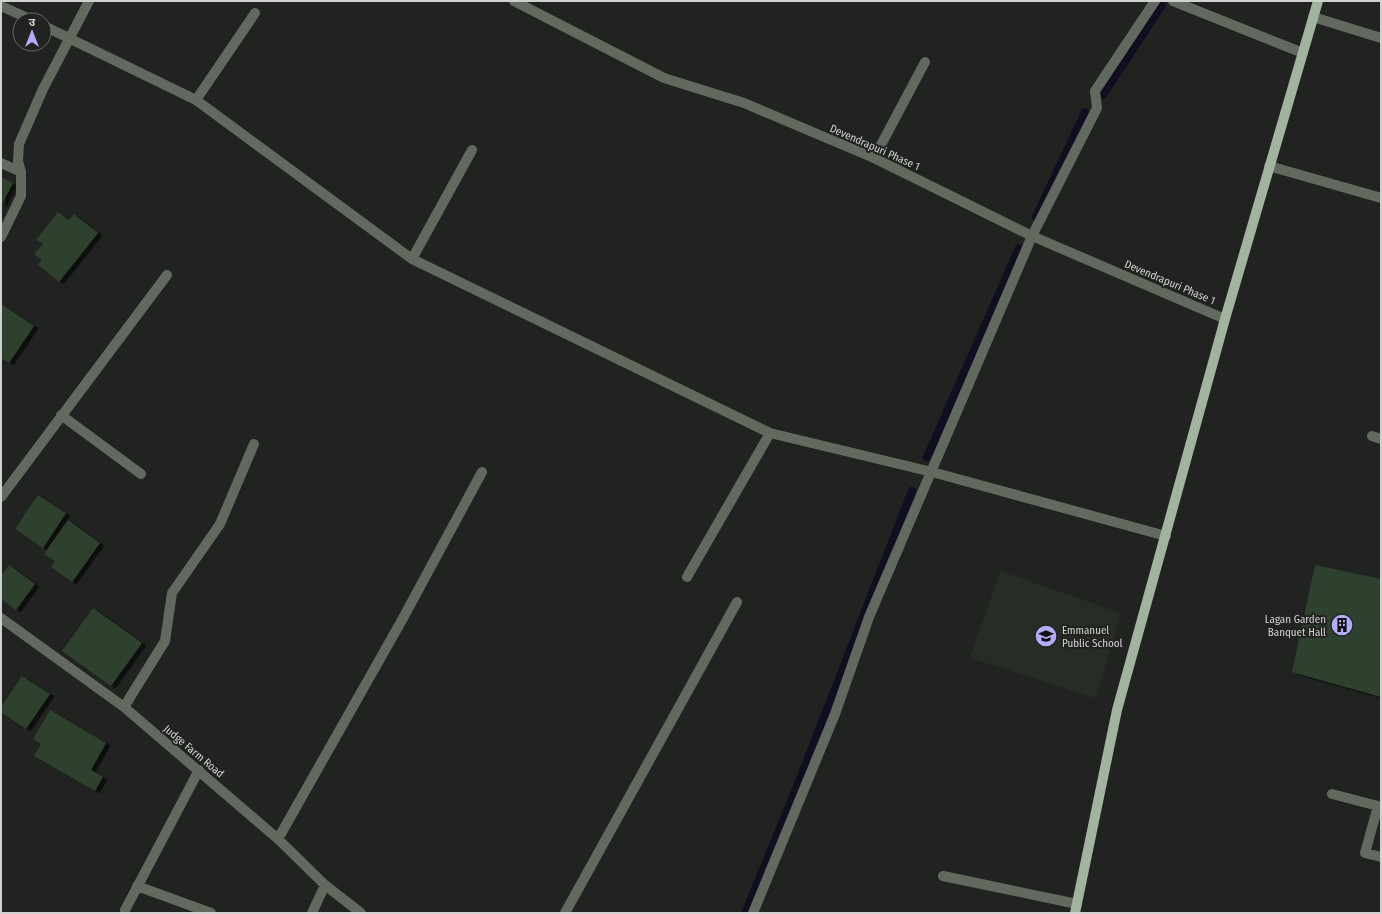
<svg xmlns="http://www.w3.org/2000/svg" width="1382" height="914" font-family="'Fira Sans Condensed','Noto Sans Devanagari',sans-serif">
<defs>
<filter id="shadow"><feDropShadow dx="4.5" dy="2.5" stdDeviation="0" flood-color="#0009"/></filter>
</defs>
<rect width="100%" height="100%" fill="#202320"/>
<path fill="#272d25" d="M1000,571L1121,613L1096,698L970,658Z"/>
<g fill="none" stroke-linecap="round" stroke-linejoin="round">
<path stroke="#110e22" stroke-width="8" d="M1103,95L1162,5
M1036,217L1085,112
M927,457L1019,248
M745,913L792,799L912,491"/>
</g>
<path fill="#2f402d" filter="url(#shadow)" d="M1,177L13,183L1,206Z
M58,212L69,220L74,214L98,233L59,282L38,265L42,260L34,254L43,244L36,240Z
M1,304L34,326L9,363L1,358Z
M38,495L66,513L43,548L15,529Z
M68,520L100,543L72,582L51,567L55,561L44,554Z
M9,565L35,584L16,610L1,599V576Z
M1315,565L1381,579V697L1292,672Z
M93,608L142,643L111,686L62,651Z
M22,676L50,694L26,729L1,712V707Z
M50,710L106,743L91,770L103,777L95,791L34,756L41,744L33,739Z"/>
<g fill="none" stroke-linecap="round" stroke-linejoin="round">
<path stroke="#626a60" stroke-width="10" d="M514,1L664,78L744,103L874,158L1032,236L1225,319
M1173,1L1303,53
M1,6L32,20
M1313,17L1381,38
M44,26L196,100L412,259L770,433L932,472L1166,536
M196,100L255,13
M874,158L925,62
M1,163L21,172
M1269,166L1381,198
M1,237L21,196V172L18,161L19,144L43,89L89,1
M412,259L472,150
M61,415L141,474
M1372,436L1381,439
M1,497L167,275
M687,577L770,433
M1,618L124,707L278,839L325,885L361,913
M124,707L165,641L172,593L220,524L254,444
M1332,794L1378,806L1365,853L1381,857
M278,839L402,620L482,472
M943,876L1077,904
M137,886L211,913
M125,910L199,770
M312,913L325,885
M565,913L737,602
M753,913L835,714L869,617L1032,236L1097,108L1095,91L1155,1"/>
<path stroke="#a2b39f" stroke-width="10" d="M1075,913L1117,710L1225,319L1318,1"/>
</g>
<defs>
<g id="building-disc" transform="scale(1.15)"><circle r="9.5" fill="#b4acf9" stroke="#202320"/><path d="M-4-6H4V6H1V3H-1V6H-4ZM-2.5-4.3h1.7v1.8h-1.7ZM.8-4.3h1.7v1.8H.8ZM-2.5-1h1.7V.8h-1.7ZM.8-1h1.7V.8H.8Z" fill="#111"/></g>
<g id="school-disc" transform="scale(1.15)"><circle r="9.5" fill="#b4acf9" stroke="#202320"/><path d="M0-5L7-2L0 1L-7-2ZM-4 1L0 2.5L4 1V4Q0 6-4 4Z" fill="#111"/></g>
</defs>
<g fill-rule="evenodd">
<use href="#building-disc" x="1342" y="625"/>
<use href="#school-disc" x="1046" y="636"/>
</g>
<g text-anchor="middle" stroke-width="4" stroke-linejoin="round" paint-order="stroke">
<g font-size="11" fill="#d0d2cf" stroke="#202320">
<text transform="translate(875 147) rotate(24)" y="4">Devendrapuri Phase 1</text>
<text transform="translate(1170 282) rotate(23)" y="4">Devendrapuri Phase 1</text>
<text transform="translate(194 751) rotate(40)" y="4">Judge Farm Road</text>
</g>
<g font-size="11" fill="#d0d2cf" stroke="#202320" text-anchor="end">
<text x="1326" y="623">Lagan Garden<tspan x="1326" dy="13">Banquet Hall</tspan></text>
<text x="1062" y="634" text-anchor="start">Emmanuel<tspan x="1062" dy="13">Public School</tspan></text>
</g>
</g>
<rect width="1382" height="914" fill="none" stroke="#d0d2cf" stroke-width="4"/>
<g transform="translate(32 32)"><circle r="19" fill="#202320" stroke="#666966"/>
<path d="M0-3L7 15L0 10L-7 15Z" fill="#b4acf9"/>
<text y="-6" font-size="11" font-weight="bold" text-anchor="middle" fill="#d0d2cf">उ</text>
</g>
</svg>
